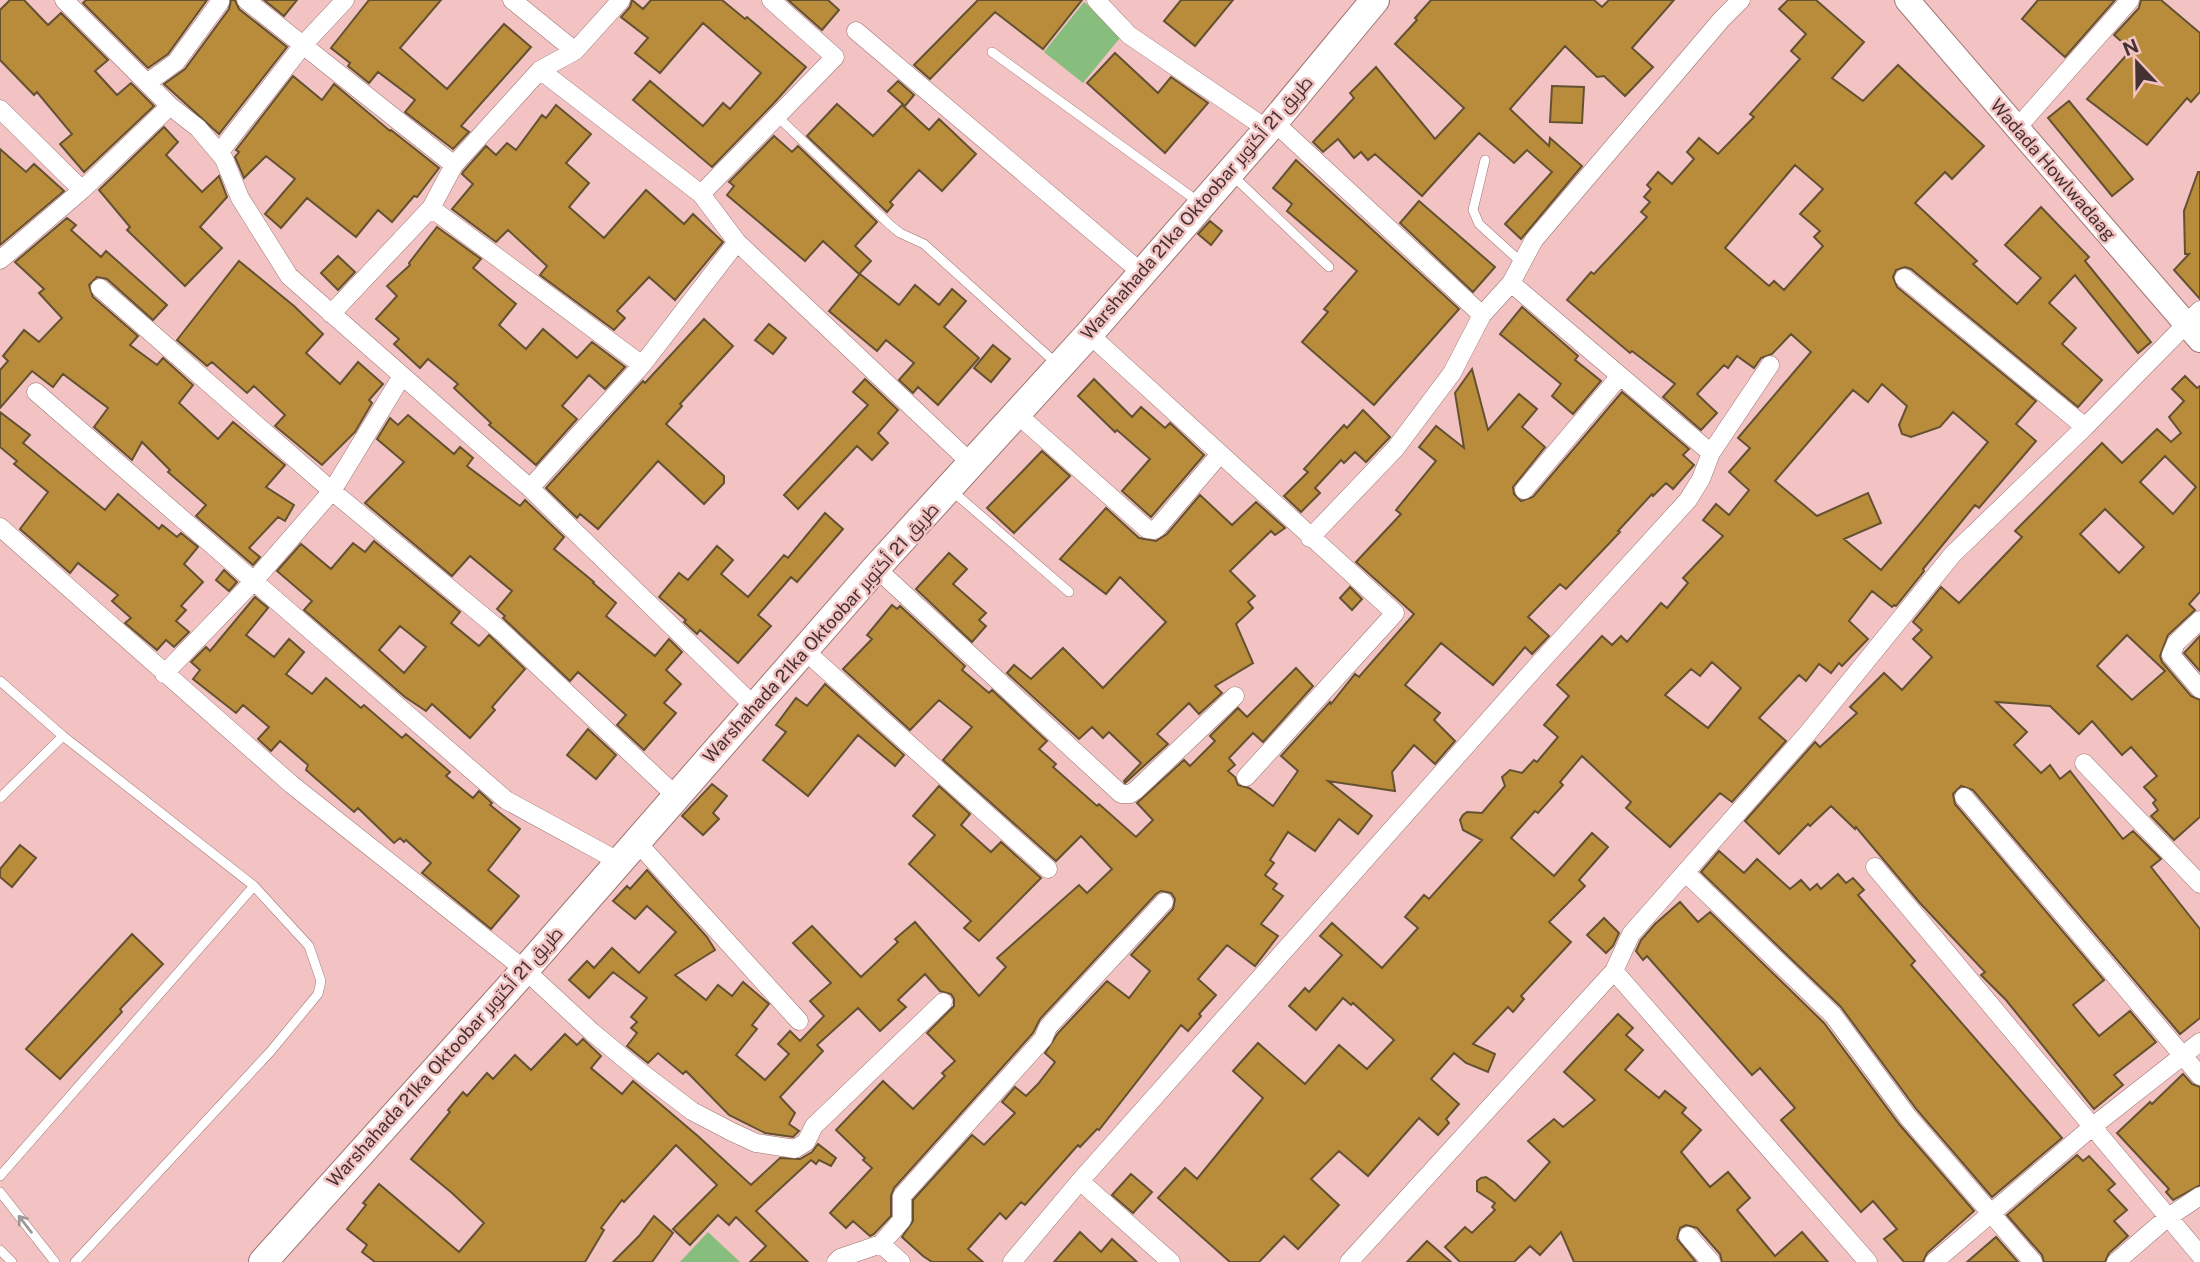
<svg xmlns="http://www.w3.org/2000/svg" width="2200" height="1262" font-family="'Public Sans',Cairo,sans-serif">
<rect width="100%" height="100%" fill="#f2c3c2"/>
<path fill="#87be7d" d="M1084,2L1124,33L1083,83L1044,52Z
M708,1232L740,1262H680Z"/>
<path fill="#b88c3a" stroke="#645131" stroke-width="2" fill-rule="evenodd" d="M10,0H24L48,25L61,13L108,60L95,71L117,95L131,83L154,106L84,172L60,144L72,134L37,92L34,95L0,60V10Z
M86,0H207L168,54L148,68L83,3Z
M231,0H235L239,9L287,47L219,134L164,84L185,69L229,9Z
M264,0H297L284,16Z
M369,0H441L400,48L447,89L504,24L531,47L461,126L469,132L453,149L405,112L415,100L378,72L369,83L348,66L350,63L331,48Z
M632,0L643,9L651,0H722L745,19L747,17L806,67L774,103L712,167L633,100L650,81L703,126L723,103L730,109L761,73L703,23L660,73L635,53L648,38L621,17L630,7Z
M788,0H828L839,10L822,30Z
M978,0H1082L1043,49L995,12L930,79L914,65Z
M1181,0H1233L1195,46L1164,21Z
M1431,0H1594L1602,7L1609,0H1674L1632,48L1653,67L1625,96L1604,76L1597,77L1565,46L1510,109L1549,146L1550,138L1582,166L1521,239L1505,224L1552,172L1527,150L1514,163L1479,133L1422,196L1375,154L1368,160L1361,152L1354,158L1338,139L1323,152L1313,142L1354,98L1350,93L1376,67L1435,139L1464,108L1395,44L1417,20L1415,18Z
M1788,0H1816L1864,42L1832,78L1863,101L1898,65L1984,146L1952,179L1945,172L1915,203L1977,261L1973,264L2017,304L2041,278L2005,245L2041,207L2089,257L2085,261L2151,342L2138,353L2075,275L2049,303L2076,328L2062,344L2102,380L2078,407L1911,269L1905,267L1896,270L1893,277L1897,287L2036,401L2016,424L2036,441L1979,508L1975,505L1923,569L1924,571L1896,606L1894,605L1892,607L1872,591L1849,621L1868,639L1842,666L1839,663L1831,673L1819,664L1806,681L1799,675L1759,718L1786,741L1732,802L1720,793L1670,847L1626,808L1631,802L1582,756L1560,782L1563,785L1538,813L1535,811L1511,838L1554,876L1592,833L1608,847L1579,880L1585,886L1549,922L1571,942L1521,996L1524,999L1513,1012L1508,1007L1473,1044L1495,1054L1488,1072L1466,1063L1454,1053L1431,1079L1459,1104L1446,1119L1449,1123L1438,1135L1419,1118L1368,1176L1339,1151L1311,1179L1339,1205L1298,1249L1284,1236L1259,1262H1230L1158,1198L1185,1168L1197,1179L1263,1098L1233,1071L1258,1043L1305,1084L1339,1045L1367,1069L1394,1040L1353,1003L1351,1005L1343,998L1316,1030L1289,1006L1305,988L1309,992L1342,955L1320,936L1332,923L1382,968L1418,928L1405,917L1424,895L1429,899L1482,840L1463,830L1460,820L1463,815L1467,812L1482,813L1505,786L1502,777L1510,770L1522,773L1534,760L1537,762L1558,737L1544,725L1569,696L1557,685L1602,636L1612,645L1621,636L1627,642L1661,603L1667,608L1688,583L1683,578L1723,536L1703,520L1716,504L1729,515L1749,490L1729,472L1750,448L1738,438L1811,352L1791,334L1772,354L1761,358L1754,368L1737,356L1728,368L1724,365L1697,394L1717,413L1701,430L1663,397L1675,384L1632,351L1630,353L1567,300L1591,272L1594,274L1647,217L1641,212L1650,202L1644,197L1651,189L1647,185L1658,172L1672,184L1694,159L1687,152L1699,138L1718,154L1754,117L1750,114L1800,59L1791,51L1806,34L1779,9ZM1795,165L1823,189L1800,214L1820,231L1814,237L1823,246L1784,290L1774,281L1769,286L1725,248ZM1882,384L1907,406L1899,425L1902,434L1911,437L1940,427L1953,412L1988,442L1881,570L1844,539L1881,523L1868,493L1817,516L1775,481L1853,390L1868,402ZM1712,662L1741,688L1708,728L1665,695L1691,669L1700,676Z
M2038,0H2115L2065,57L2022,19Z
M2141,0H2161L2200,33V92L2191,102L2187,98L2147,145L2087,99L2131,50L2114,35L2139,8Z
M1115,53L1158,93L1171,77L1208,103L1165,153L1087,83Z
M293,76L322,100L334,84L390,131L391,130L439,168L417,197L414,196L392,222L378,210L356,237L307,198L281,228L265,214L295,179L266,156L244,178L235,157L239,152L236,150Z
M898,81L914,95L905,106L888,91Z
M1552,86L1584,87L1582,123L1550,122Z
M2069,101L2133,179L2112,196L2048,118Z
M837,104L873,136L902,105L929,130L939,119L976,154L942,191L919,170L890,202L893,205L887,212L807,136Z
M556,105L591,134L566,163L589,183L569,207L604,238L646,190L684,224L693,214L723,242L675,300L649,277L617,311L625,318L614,330L540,275L547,266L508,230L496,242L452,209L473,184L462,174L463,172L486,146L496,155L507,143L516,150L542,115L546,118Z
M164,127L178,142L166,155L202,192L219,176L227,197L200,227L222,248L185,286L127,230L130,227L99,190Z
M774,136L792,152L798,146L877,222L855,246L871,261L859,274L823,241L805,261L727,195L734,186L729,182Z
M0,149L26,172L34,164L64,191L0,245Z
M1296,160L1459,309L1374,405L1302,342L1328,312L1324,309L1357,271L1287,211L1292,204L1273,188Z
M2198,172H2200V299L2174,270L2189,254H2185L2184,211Z
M1419,201L1495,267L1473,292L1400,223Z
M67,218L76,225L71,230L101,257L106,251L167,305L153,320L107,279L97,277L89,285L93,297L138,336L130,345L157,365L163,358L193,385L179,403L218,439L233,422L285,465L266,487L294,505L285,521L278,517L249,548L260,557L253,565L196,516L206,505L168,472L170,470L142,442L132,460L94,427L108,408L63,374L53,387L32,371L0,408V370L8,361L3,356L24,330L39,342L62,318L39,293L44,289L15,262Z
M1210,221L1222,231L1211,245L1198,234Z
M437,227L481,259L473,268L516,304L499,325L526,349L543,329L577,358L592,342L625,367L605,389L589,375L562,406L577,419L536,465L500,434L489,425L491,423L454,388L458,384L428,359L420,368L394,344L399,339L376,319L397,296L387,286L410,265L409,263Z
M338,256L355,272L338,290L321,273Z
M239,261L294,306L323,334L306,353L340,384L358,362L383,384L369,400L372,403L355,432L322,465L275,426L285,415L254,386L247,393L212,362L207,366L177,340Z
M860,274L899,305L915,285L939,305L952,289L966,301L944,327L979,358L938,405L918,387L913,393L899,380L914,363L886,340L877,351L829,311Z
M1522,307L1578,356L1575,360L1601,381L1573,414L1552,396L1561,384L1500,334Z
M704,319L733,346L680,404L682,406L666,424L724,476V483L704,504L658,461L598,529L580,514L577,518L546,488L643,381L645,383Z
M769,324L786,338L773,354L755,340Z
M993,345L1010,359L991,382L974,368Z
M1472,369L1488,430L1519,394L1537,409L1522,427L1545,447L1513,487L1514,494L1521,501L1533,497L1622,392L1689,449L1683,455L1694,465L1673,489L1666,483L1653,496L1652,494L1618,531L1620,532L1566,589L1560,584L1528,617L1549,636L1532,654L1525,647L1493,685L1441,643L1405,685L1440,713L1434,720L1455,741L1435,764L1414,745L1392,772L1395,791L1328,781L1372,816L1358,834L1339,819L1315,851L1288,832L1270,860L1274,863L1265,875L1277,884L1273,889L1283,896L1261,924L1278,936L1255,966L1227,945L1198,979L1216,995L1199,1014L1201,1016L1188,1031L1181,1025L1099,1130L1097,1129L1080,1147L1078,1145L1025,1205L1021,1202L1006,1219L1000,1213L968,1249L983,1262H932L923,1256L902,1237L913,1221V1200L972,1135L984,1145L1015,1113L1002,1102L1015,1087L1026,1096L1038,1084L1055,1062L1045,1053L1058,1033L1107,981L1129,998L1150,971L1131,955L1173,909L1175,899L1171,893L1161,891L1156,894L1040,1019L1033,1033L894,1188L891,1196V1216L874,1234L870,1236L853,1221L846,1228L830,1213L872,1168L863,1160L865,1158L836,1130L883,1081L913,1109L945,1076L942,1073L955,1061L927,1033L954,1006V999L951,994L940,991L925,974L898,1000L906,1007L880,1031L858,1008L817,1045L823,1051L780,1097L795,1113L789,1124L799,1131L793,1137L765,1133L729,1115L686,1071L683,1074L658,1053L648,1063L627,1046L637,1033L631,1028L637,1022L631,1017L647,998L613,972L589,998L569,980L587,961L594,968L612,948L639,973L676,932L647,906L635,919L613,901L627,886L630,889L647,870L707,937L715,950L675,975L706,1000L718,985L732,996L743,982L769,1004L752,1025L757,1029L736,1055L765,1080L789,1054L778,1044L790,1031L800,1041L824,1016L810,1001L831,983L793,943L812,926L861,977L898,942L895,939L915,922L979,996L1006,967L997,958L1079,885L1087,893L1112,869L1081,836L1056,861L943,760L972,727L939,700L910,730L843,669L872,639L867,635L892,605L897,609L900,606L965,666L962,670L989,693L992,690L1047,741L1039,749L1056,764L1053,767L1097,806L1099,804L1136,837L1153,820L1137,803L1184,760L1190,766L1215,741L1210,736L1238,708L1247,717L1296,668L1313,686L1263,742L1253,733L1229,758L1235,765L1228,771L1235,777L1238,785L1249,788L1273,806L1298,771L1281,756L1330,702L1331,704L1355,674L1359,677L1414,614L1356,562L1401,514L1396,510L1436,461L1419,447L1436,426L1464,448L1455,393Z
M2185,376L2197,388L2200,386V592L2189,604L2195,610L2168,635L2160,656L2162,662L2191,696L2200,700V817L2174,840L2151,816L2158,810L2153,803L2156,800L2144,787L2157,776L2131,747L2122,755L2092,721L2079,734L2050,706L1996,702L2027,732L2014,745L2041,773L2050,765L2060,779L2070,771L2123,839L2133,831L2161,859L2151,867L2200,929V1018L2180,1034L1973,790L1961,786L1953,794L1955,804L2104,980L2073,1005L2099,1036L2130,1011L2156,1042L2114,1075L2123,1085L2094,1109L2006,1000L1981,975L1985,972L1920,903L1856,827L1855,829L1831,806L1810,826L1808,824L1779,854L1745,821L1815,742L1820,747L1857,713L1850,707L1884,673L1902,690L1932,657L1913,639L1922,630L1913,622L1941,587L1959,603L2022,537L2015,531L2102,443L2122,463L2157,429L2171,442L2181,433L2169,417L2184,401L2172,389ZM2165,456L2196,487L2173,514L2140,482ZM2105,509L2144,547L2119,573L2080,534ZM2127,635L2165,671L2132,700L2097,666Z
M865,379L898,410L878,433L888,443L872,460L857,446L798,509L784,495L868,405L853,392Z
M1094,379L1132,417L1141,407L1165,428L1170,423L1204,455L1151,517L1122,491L1150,459L1117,430L1115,432L1078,396Z
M1363,410L1390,437L1366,462L1355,452L1344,463L1341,460L1315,488L1320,493L1301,512L1284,496L1308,472L1304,469L1344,425L1347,428Z
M0,412L30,435L23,443L105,510L118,494L159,529L162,525L177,537L181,533L198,547L184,564L203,582L181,606L186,610L176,621L189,632L174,647L166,640L157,650L125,623L131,618L112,601L118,595L78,563L70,573L20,529L48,492L14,464L17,461L0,447Z
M408,415L454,454L460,447L473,458L467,466L520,506L525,500L564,537L554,549L594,582L593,583L616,603L606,616L655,656L669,639L682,652L666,670L681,684L664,703L676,713L644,750L617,725L626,715L578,672L570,681L503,618L505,616L497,609L512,591L470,556L452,576L365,503L404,462L377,439L390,418L398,425Z
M1042,451L1070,476L1014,533L987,508Z
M1200,495L1232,525L1256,502L1285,528L1275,535L1271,531L1230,571L1255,596L1248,602L1253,608L1236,624L1253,663L1215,686L1222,693L1199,714L1189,703L1157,734L1168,744L1125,783L1124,781L1141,763L1109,732L1103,738L1092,727L1079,739L1007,673L1014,665L1031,679L1063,648L1103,688L1166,622L1120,577L1106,594L1060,559L1106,508L1139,538L1156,541L1167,534Z
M825,513L843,529L797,582L791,577L758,615L771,626L738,663L700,630L697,634L684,622L686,620L659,597L679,573L688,580L717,546L733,560L721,574L748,597L784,555L788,558Z
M374,541L460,612L451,623L479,646L489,635L525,669L492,707L495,710L470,738L432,704L426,711L405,697L304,610L312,601L277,571L301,544L331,569L353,543L365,552ZM400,626L426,647L404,673L379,650Z
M949,553L967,569L953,584L986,613L979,620L986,626L972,642L916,589Z
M224,570L237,582L229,591L216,580Z
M1350,587L1362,599L1352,610L1340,598Z
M255,597L268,608L246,635L274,657L289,639L304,652L286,674L312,694L326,678L361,708L364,705L402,738L406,734L450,772L446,776L473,798L479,791L492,803L490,805L520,829L488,870L519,896L491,929L422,873L431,863L406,840L404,842L400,838L394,843L358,808L354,812L306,770L308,765L280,741L271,751L258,739L269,727L243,705L236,713L193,679L200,670L191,662L206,647L210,651Z
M2200,636V671L2184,653Z
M825,684L904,755L895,766L858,735L808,796L763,760L786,732L776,725L796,698L807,706Z
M588,729L616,755L596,779L567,755Z
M712,784L727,796L713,813L719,819L703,835L682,816Z
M939,786L970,814L961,825L991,852L1001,842L1041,878L979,941L964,928L971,921L909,864L935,835L913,816Z
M20,845L36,858L12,887L0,877V869Z
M1719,851L1744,873L1757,859L1790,889L1801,880L1810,890L1817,884L1821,889L1838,874L1846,883L1853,878L1864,890L1858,895L1915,961L1911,965L2062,1138L1992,1197L1917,1110L1841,1007L1701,872Z
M1680,902L1698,922L1710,912L1824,1023L1899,1124L1974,1211L1927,1253L1923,1262H1904L1884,1239L1897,1229L1873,1201L1861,1212L1781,1120L1795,1108L1760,1068L1752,1075L1647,956L1643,960L1636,951L1641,940L1655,924Z
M1604,918L1619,933L1613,946L1606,953L1587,935Z
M132,934L163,964L120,1009L122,1012L60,1079L26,1049Z
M1618,1014L1633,1028L1626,1035L1643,1050L1625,1070L1659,1098L1665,1091L1686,1108L1682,1113L1701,1130L1681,1152L1710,1187L1728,1172L1750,1198L1737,1210L1775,1256L1802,1232L1828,1262H1722L1720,1254L1697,1228L1686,1225L1680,1228L1677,1239L1696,1262H1574L1561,1232L1540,1255L1530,1246L1514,1262H1460L1445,1247L1465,1227L1472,1233L1495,1210L1492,1207L1495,1203L1477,1191V1181L1481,1178L1486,1177L1495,1183L1515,1201L1550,1162L1528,1141L1554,1119L1563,1127L1595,1100L1564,1072Z
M565,1034L577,1045L583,1039L601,1056L591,1068L622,1094L633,1081L699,1137L751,1185L780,1158L800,1159L812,1152L818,1144L836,1158L831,1166L819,1160L816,1164L811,1160L756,1211L808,1262H750L766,1246L736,1217L729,1225L718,1215L690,1245L673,1229L717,1185L676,1145L624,1202L622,1200L601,1228L604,1230L585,1262H375L362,1252L367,1245L347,1229L366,1205L363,1203L379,1184L459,1252L484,1223L452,1193L411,1159L450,1112L448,1110L463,1092L467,1096L487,1073L493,1079L515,1055L531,1070Z
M2183,1074L2192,1084L2200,1087V1185L2173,1200L2166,1192L2169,1189L2117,1133L2150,1102L2152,1104Z
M2077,1155L2083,1161L2089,1156L2115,1184L2108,1190L2127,1210L2114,1221L2128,1236L2109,1253L2105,1262H2044L2042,1255L2007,1215Z
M1131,1174L1152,1192L1133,1213L1112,1195Z
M654,1216L673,1233L652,1262H613L639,1236Z
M1080,1232L1101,1252L1112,1239L1137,1262H1054Z
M1996,1237L2018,1262H1967Z
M1427,1241L1451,1262H1407Z"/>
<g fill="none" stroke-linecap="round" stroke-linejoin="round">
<g stroke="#9e7573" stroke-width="10">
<path id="lane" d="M992,52L1200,203
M777,116L889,224L900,233L924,244L1056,363
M1485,160L1473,210L1479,224L1522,263
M1233,176L1329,267
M951,490L1069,592
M0,681L63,736L254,886L309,946L321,981L318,994L270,1052L75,1262
M0,798L63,736
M0,1176L254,886
M0,1192L55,1262
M0,1250L12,1262"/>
</g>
<g stroke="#9e7573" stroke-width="19">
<path id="street" d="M64,0L170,106L198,128L219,153L224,159L240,198L289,276L530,488L754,706
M246,0L454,165
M512,0L575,51
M1096,0L1129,35L1267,129
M856,31L1142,273
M540,70L701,194L737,242L972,464
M147,83L176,62L220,2L219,0
M0,109L82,190L170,106
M1274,122L1482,315
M2017,128L2130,0
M219,153L303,45L345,0
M701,194L835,57L771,0
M431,208L642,365
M0,260L82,190
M1904,278L2085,427
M1511,283L1711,453
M100,288L332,491L501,631L676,796
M331,314L431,208L454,165L540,70L575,51L621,0
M1089,334L1395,613L1246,777
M36,392L506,800L618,861
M1017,414L1147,529L1154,530L1158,527L1220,454
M530,488L642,365L737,242
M1524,490L1619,377
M0,527L291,784L525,970L592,1032L638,1070L692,1111L732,1132L756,1143L795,1149L806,1142L814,1126L943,1002
M1310,538L1395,449L1452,373L1482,315L1511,283L1534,240L1721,20L1741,0
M876,568L1121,794H1130L1136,790L1235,696
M2200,620L2176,643L2171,655L2200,689
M804,650L1048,869
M164,674L253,582L332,491L402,376
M2084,763L2200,884
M1964,797L2200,1076
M636,841L799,1021
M1875,867L2200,1255
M1685,872L1833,1015L1908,1117L2033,1262
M1614,971L1868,1262
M1080,1181L1171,1262
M1688,1236L1711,1262
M881,1244L901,1262
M836,1262L840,1258L881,1244L902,1220V1196L1043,1039L1048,1027L1164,902
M1012,1262L1080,1181L1535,668L1688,500L1701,479L1711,453L1770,365
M1349,1262L1614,971L1631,934L1807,734L1953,554L2085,427L2200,310
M1934,1262L2092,1127L2200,1042
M2116,1262L2167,1218L2200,1196"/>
</g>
<g stroke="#9e7573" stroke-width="26">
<path id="secondary" d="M1907,0L2200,340"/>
</g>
<g stroke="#9e7573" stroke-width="30">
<path id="primary" d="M263,1262L525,970L876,568L1089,334L1274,122L1375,0"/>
</g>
<use href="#lane" stroke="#fff" stroke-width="9"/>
<use href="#street" stroke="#fff" stroke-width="18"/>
<use href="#secondary" stroke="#fff" stroke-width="24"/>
<use href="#primary" stroke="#fff" stroke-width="28"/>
</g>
<defs><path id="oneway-shaft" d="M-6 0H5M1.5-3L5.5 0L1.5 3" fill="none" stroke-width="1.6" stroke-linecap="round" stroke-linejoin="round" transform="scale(1.75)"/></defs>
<use stroke="#a29898" href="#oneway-shaft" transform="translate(25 1224) rotate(-128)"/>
<g text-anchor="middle" stroke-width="5" stroke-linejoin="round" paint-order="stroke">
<g font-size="18" fill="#443131" stroke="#f2c3c2">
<text transform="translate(2053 170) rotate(49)" y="6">Wadada Howlwadaag</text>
<text transform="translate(1197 208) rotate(-49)" y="6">Warshahada 21ka Oktoobar طريق 21 أكتوبر</text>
<text transform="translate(821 633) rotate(-48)" y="6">Warshahada 21ka Oktoobar طريق 21 أكتوبر</text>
<text transform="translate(445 1057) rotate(-48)" y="6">Warshahada 21ka Oktoobar طريق 21 أكتوبر</text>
</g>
</g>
<g transform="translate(2137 63) rotate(338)" stroke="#f2c3c2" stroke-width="5" paint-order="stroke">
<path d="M0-5L12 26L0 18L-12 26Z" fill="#443131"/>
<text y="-10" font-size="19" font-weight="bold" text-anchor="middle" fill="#443131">N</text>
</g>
</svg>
